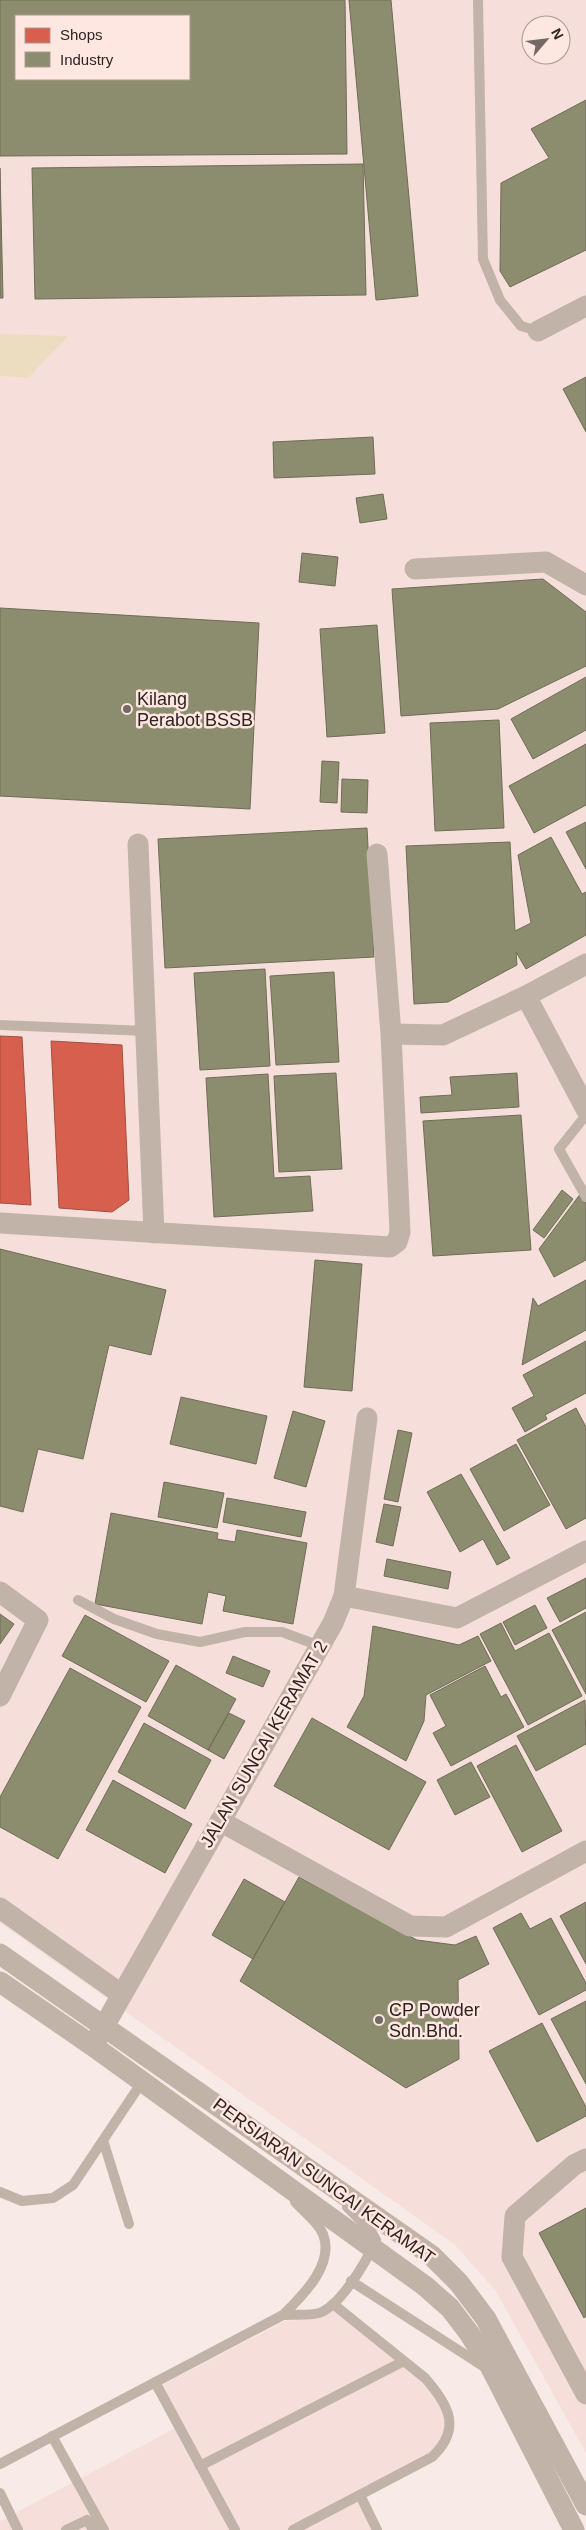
<svg xmlns="http://www.w3.org/2000/svg" width="586" height="2530" font-family="Arial,sans-serif">
<rect width="100%" height="100%" fill="#f8ebe7"/>
<path fill="#f6dfda" fill-rule="evenodd" d="M0,0H586V2453L495,2290L454,2244L0,1923ZM16,16H189V79H16ZM531,25H561V55H531Z
M332,2310L421,2381L434,2394L445,2417L444,2431L439,2445L426,2455L354,2493L372,2530H0V2521L183,2424L162,2385L285,2321L319,2318Z"/>
<path fill="#ecdcc0" d="M0,334L68,336L28,378L0,376Z"/>
<path fill="#d6604d" stroke="#a44e40" d="M0,1036L22,1037L31,1205L0,1203Z
M51,1041L122,1045L129,1200L112,1212L59,1208Z"/>
<path fill="#8c8c6e" stroke="#706c57" fill-rule="evenodd" d="M0,0H345L347,154L0,156ZM16,16H189V79H16Z
M349,0H391L418,296L376,300Z
M586,100V250L510,287L500,271L501,183L549,158L531,129Z
M363,164L366,295L35,299L32,168Z
M0,168L3,298H0Z
M586,377V432L563,389Z
M373,437L375,474L274,478L273,442Z
M383,494L387,519L360,523L356,498Z
M302,553L338,557L335,586L299,582Z
M543,579L586,612V666L498,709L401,716L392,589Z
M0,608L259,623L250,809L0,796Z
M377,625L385,733L327,737L320,629Z
M586,677V730L533,759L511,719Z
M499,720L504,828L435,831L430,723Z
M586,744V805L534,833L509,786Z
M322,761L339,762L337,803L320,802Z
M342,779L368,780L367,813L341,812Z
M586,822V869L566,832Z
M367,828L374,957L165,968L158,839Z
M551,837L582,894L586,892V935L526,969L516,952L517,965L448,1002L414,1004L406,846L510,842L515,931L531,923L518,855Z
M265,969L270,1066L200,1070L194,973Z
M334,972L339,1062L276,1065L270,976Z
M336,1073L342,1169L279,1172L274,1076Z
M517,1073L519,1107L421,1113L420,1097L452,1095L450,1077Z
M268,1074L274,1178L310,1176L313,1211L214,1217L206,1078Z
M521,1115L531,1250L433,1256L423,1121Z
M562,1190L573,1199L544,1238L533,1230Z
M581,1193L586,1201V1260L554,1277L539,1249Z
M0,1249L166,1290L151,1355L109,1345L83,1459L38,1449L23,1512L0,1506Z
M315,1260L362,1264L352,1391L304,1387Z
M586,1280V1330L522,1365L533,1298L538,1306Z
M586,1341V1393L545,1415L547,1419L525,1432L512,1408L534,1396L523,1375Z
M181,1397L267,1416L256,1464L170,1444Z
M576,1408L586,1427V1518L566,1529L517,1440Z
M293,1411L325,1421L306,1487L274,1478Z
M398,1430L412,1433L398,1502L384,1499Z
M516,1444L550,1505L504,1531L470,1469Z
M461,1474L510,1558L497,1565L483,1539L460,1552L427,1492Z
M164,1482L224,1493L217,1528L158,1517Z
M227,1498L306,1512L301,1537L223,1522Z
M384,1504L401,1507L393,1546L376,1542Z
M111,1513L218,1533L217,1539L235,1542L237,1530L307,1543L293,1624L223,1611L226,1596L208,1592L202,1624L95,1604Z
M387,1559L451,1572L448,1589L384,1576Z
M586,1578V1608L560,1622L547,1598Z
M535,1605L547,1628L515,1645L503,1622Z
M586,1612V1694L552,1630Z
M0,1614L14,1624L0,1644Z
M85,1615L169,1661L146,1702L62,1656Z
M501,1623L515,1651L549,1633L582,1696L528,1725L480,1634Z
M373,1626L459,1645L478,1636L491,1661L426,1695L424,1721L406,1761L347,1727L364,1696Z
M233,1656L270,1671L263,1687L226,1673Z
M176,1665L236,1699L208,1750L148,1716Z
M485,1666L501,1697L506,1694L524,1727L451,1766L433,1733L446,1726L430,1695Z
M70,1668L141,1707L58,1859L0,1827V1797Z
M585,1700L586,1744L536,1771L517,1736Z
M229,1713L245,1721L224,1759L208,1750Z
M312,1718L426,1782L389,1850L274,1786Z
M144,1723L211,1760L185,1809L118,1772Z
M516,1745L562,1831L522,1852L477,1766Z
M471,1762L490,1797L455,1815L437,1780Z
M113,1780L192,1824L165,1873L86,1830Z
M299,1877L417,1940L455,1945L476,1936L489,1964L458,1980L459,2059L406,2088L240,1981Z
M244,1879L285,1902L253,1959L212,1935Z
M586,1902V1964L560,1916Z
M521,1913L530,1929L551,1918L586,1983V1990L539,2015L493,1928Z
M586,2001V2084L551,2019Z
M542,2023L586,2107V2116L537,2142L489,2051Z
M586,2208V2316L584,2318L539,2233Z"/>
<g fill="none" stroke-linecap="round" stroke-linejoin="round">
<path stroke="#c2b3a8" stroke-width="10" d="M478,0L483,259L500,300L521,326L538,331
M0,1025L146,1031
M586,1115L559,1149L586,1197
M78,1600L114,1619L157,1634L200,1642L245,1632H282L320,1646
M103,2140L129,2224
M0,2192L22,2201L53,2198L73,2185L142,2082
M295,2202C304,2212 318,2222 323,2234C335,2265 302,2296 283,2315C294,2314 308,2316 319,2313C341,2306 367,2260 376,2240L371,2231L347,2207
M351,2281L486,2368
M155,2382L235,2530
M52,2436L104,2530
M0,2464L283,2315
M200,2466L404,2361
M0,2493L18,2530
M360,2495L377,2530
M66,2530L87,2520L93,2530
M293,2530L432,2457C462,2429 449,2405 425,2378L333,2304"/>
<path stroke="#c2b3a8" stroke-width="21" d="M538,331L586,306
M415,569L546,562L586,585
M138,844L154,1233
M526,996L586,1109
M391,1034L443,1035L526,996L586,964
M0,1223L390,1247L397,1242L400,1232L391,1034L377,854
M0,1592L38,1620L0,1696
M344,1596L457,1618L586,1551
M220,1821L410,1926L446,1927L586,1851
M0,1908L121,1994
M0,1954L431,2255L459,2283L486,2319L586,2505
M0,1982L93,2046L425,2286L450,2308L469,2333L489,2364L574,2530
M98,2037L333,1623L344,1596L367,1418
M586,2159L574,2165L515,2216L512,2257L586,2394"/>
</g>
<g fill="#756966" stroke="#fee7e1" stroke-width="2">
<circle cx="127" cy="709" r="5"/>
<circle cx="379" cy="2020" r="5"/>
</g>
<g text-anchor="middle" stroke-width="5" stroke-linejoin="round" paint-order="stroke">
<g font-size="18" fill="#2e2321" stroke="#fee7e1" text-anchor="start">
<text x="137" y="705">Kilang<tspan x="137" dy="21">Perabot BSSB</tspan></text>
<text x="389" y="2016">CP Powder<tspan x="389" dy="21">Sdn.Bhd.</tspan></text>
</g>
<g font-size="18" fill="#2e2321" stroke="#fee7e1">
<text transform="translate(264 1744) rotate(-60)" y="6">JALAN SUNGAI KERAMAT 2</text>
<text transform="translate(324 2181) rotate(36)" y="6">PERSIARAN SUNGAI KERAMAT</text>
</g>
</g>
<rect x="15" y="15" width="175" height="65" fill="#fee7e1" stroke="#ab9994"/>
<rect x="25" y="28" width="25" height="15" fill="#d6604d" stroke="#ab9994"/>
<text x="60" y="40" font-size="15" fill="#2e2321">Shops</text>
<rect x="25" y="52" width="25" height="15" fill="#8c8c6e" stroke="#ab9994"/>
<text x="60" y="65" font-size="15" fill="#2e2321">Industry</text>
<g transform="translate(546 40) rotate(62)"><circle r="24" fill="#fee7e1" stroke="#ab9994"/>
<path d="M0-4L9 19L0 12L-9 19Z" fill="#756966"/>
<text y="-8" font-size="14" font-weight="bold" text-anchor="middle" fill="#2e2321">N</text>
</g>
</svg>
